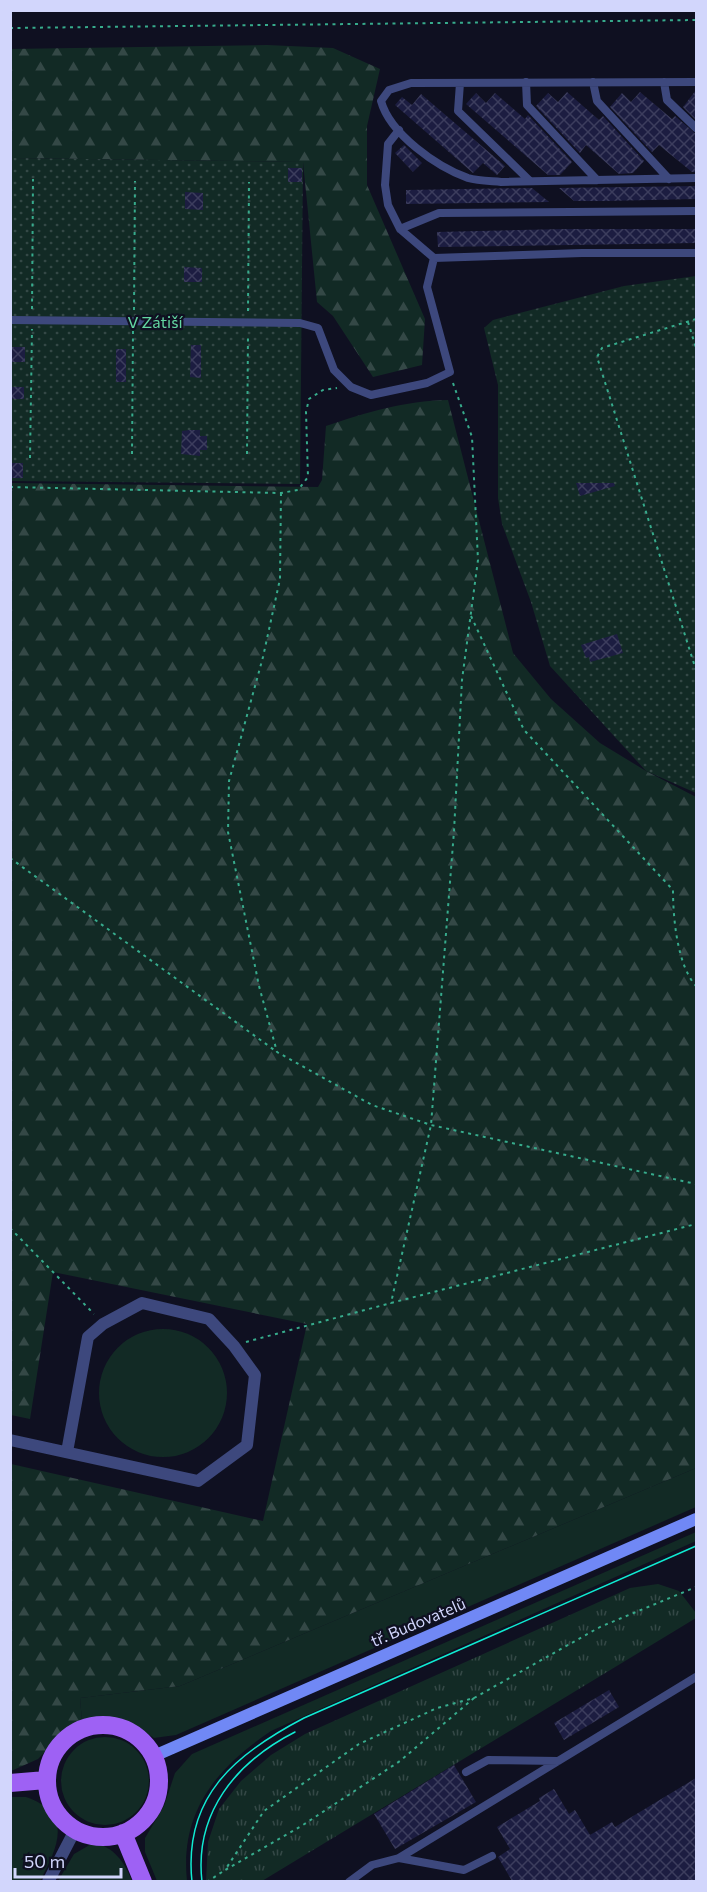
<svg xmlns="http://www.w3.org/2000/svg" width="707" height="1892" font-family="Commissioner,sans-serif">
<defs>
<pattern id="forest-firs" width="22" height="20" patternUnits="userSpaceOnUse" patternTransform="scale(1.5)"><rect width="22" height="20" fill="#122a25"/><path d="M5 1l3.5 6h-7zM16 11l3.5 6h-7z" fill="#344846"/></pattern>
<pattern id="park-tufts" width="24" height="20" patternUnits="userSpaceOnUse" patternTransform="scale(1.5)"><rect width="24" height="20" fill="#122a25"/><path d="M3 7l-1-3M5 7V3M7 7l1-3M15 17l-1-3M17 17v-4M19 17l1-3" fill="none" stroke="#344846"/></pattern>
<pattern id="garden-dots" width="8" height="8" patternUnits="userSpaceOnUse" patternTransform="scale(1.5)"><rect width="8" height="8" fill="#122a25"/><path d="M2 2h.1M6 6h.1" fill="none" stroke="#344846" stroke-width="1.8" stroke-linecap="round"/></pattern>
<pattern id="building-cross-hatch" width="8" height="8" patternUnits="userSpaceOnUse" patternTransform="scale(1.5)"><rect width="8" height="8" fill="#1c1d41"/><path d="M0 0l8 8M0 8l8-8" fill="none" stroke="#3c3d5d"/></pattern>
</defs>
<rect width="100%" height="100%" fill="#0f1021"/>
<path fill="#122a25" d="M99 1393a64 64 0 1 1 128 0a64 64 0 1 1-128 0Z
M696,1468V1507L176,1735L154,1738C125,1718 118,1715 82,1722L80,1698L180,1686Z
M696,1532V1541L271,1731C216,1768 180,1812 187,1881H157L145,1852V1838L164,1806L175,1773L192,1754Z
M61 1781a44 44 0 1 1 88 0a44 44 0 1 1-88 0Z
M26,1797C75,1814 57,1848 40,1881H11V1797Z
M93,1843C114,1846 125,1863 132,1881H58L74,1854Z"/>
<path fill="url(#forest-firs)" d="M267,45L333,48L380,69L367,126V185L425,319L422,365L373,377L333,316L317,302L303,162L11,158L10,49Z
M448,400L513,653L551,699L600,743L646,771L696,797V1468L180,1686L80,1698L82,1722L69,1727L38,1759L11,1771V1464L263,1521L307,1324L53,1272L30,1419L11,1415V483L318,487L322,480L326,426C367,412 404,401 448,400Z"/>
<path fill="url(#park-tufts)" d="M658,1584L679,1591L696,1613V1618L262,1881L206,1882L208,1842L219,1809L241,1781L271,1755L305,1734L630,1588Z"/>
<path fill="url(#garden-dots)" d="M11,158L303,162L300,484L11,481Z
M696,276V793L646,771L550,666L531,602L502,524L498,498V385L484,328L493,320L624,286Z"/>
<path fill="url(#building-cross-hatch)" d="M696,90V120L683,107Z
M567,92L599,120L603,116L644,161L633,173L619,174L586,145L580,153L536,106L548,93L558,102Z
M640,92L672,119L675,116L696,134V172H692L659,145L652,152L610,107L622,93L631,102Z
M476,93L486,103L495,93L525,119L528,115L572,162L560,175H548L466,104Z
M421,94L505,166L497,175L483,163L473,173L395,105L402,97L412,105Z
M404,145L422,163L413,172L395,153Z
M288,168H302V182H288Z
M696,186V199L604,201H574L559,188Z
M532,188L549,202L406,204V190Z
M185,192L203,193V210L185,209Z
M564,229H696V243L438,247L437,232Z
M184,267L202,268V282H184Z
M191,345H201V378L190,377Z
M10,347H25V362H10Z
M116,349H126V382H116Z
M10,387H24V399H10Z
M189,430H200V436H207V450H200V456L181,454L182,431Z
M10,463H23V478H10Z
M576,483H614L615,486L580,496Z
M617,634L623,653L590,662L589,657L586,658L581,645Z
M609,1690L619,1707L564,1740L554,1723Z
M454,1765L476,1802L395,1849L374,1814Z
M696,1778V1881H512L498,1857L510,1849L497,1827L540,1801L539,1798L554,1789L569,1814L575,1810L590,1835L612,1822L615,1827Z"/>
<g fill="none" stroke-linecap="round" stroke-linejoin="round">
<path stroke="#37ab8c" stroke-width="2" stroke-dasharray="3 4.5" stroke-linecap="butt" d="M10,28L696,20
M32,309L33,179
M134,310L135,181
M248,311L249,182
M696,319L602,348L597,357L696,670
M688,322L696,348
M453,383L472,437L478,560L462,680L454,831L431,1125L391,1303L696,1224
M132,454L133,331
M247,454L248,334
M30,458L32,329
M10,487L281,493L298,490L308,477L306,412L309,399L323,390L337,388
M281,493L280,579L263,657L229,781L228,832L259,986L277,1052L372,1105L431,1125L696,1184
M471,616L524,730L673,890C673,917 677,965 696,986
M10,858L277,1052
M10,1228L94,1314
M246,1342L391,1303
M474,1698L400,1761L303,1825L225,1870L264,1811L359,1744L437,1708Z
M474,1698L600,1627L696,1587
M207,1882L225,1870"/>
<path stroke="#3d487d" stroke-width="8" d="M526,82L527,105L597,180
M593,82L597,101L669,179
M664,82L667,100L696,128
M696,82L411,83L389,90L381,101C390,134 437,167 468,178C478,181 490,181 501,182L696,178
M460,83L458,111L529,180
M399,130L388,144L385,185L388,205L400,229L434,258
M400,229L439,213L696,211
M10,320L300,323L318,328L334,370L351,387L371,395L427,383L450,372L427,287L434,258L582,253H696
M466,1772L488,1760L558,1761
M399,1858L464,1870L492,1856
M349,1882L372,1865L399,1858L696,1677"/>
<path stroke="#3d487d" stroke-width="12" d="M10,1440L198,1481L247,1445L255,1375L234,1346L209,1319L142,1303L103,1324L88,1337L67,1452
M48,1882L75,1830"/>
<path stroke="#7088f5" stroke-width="12" d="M154,1756L696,1519"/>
<path stroke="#9e61f4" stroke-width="18" d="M47 1781a56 56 0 1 1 112 0a56 56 0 1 1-112 0Z
M10,1783L46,1780
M123,1833L143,1882"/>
<path stroke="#10ead2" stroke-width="1.5" d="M192,1882C183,1797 235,1754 304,1718L696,1546
M202,1882C194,1813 236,1762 295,1732"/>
</g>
<g text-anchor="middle" stroke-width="4.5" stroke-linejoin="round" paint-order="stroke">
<g font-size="16" fill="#63d7a2" stroke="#0f1021">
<text x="155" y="328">V Zátiší</text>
</g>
<g font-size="16" fill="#d2d6fc" stroke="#0f1021">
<text transform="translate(418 1622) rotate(-23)" y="6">tř. Budovatelů</text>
</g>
</g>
<rect width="707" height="1892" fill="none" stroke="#d2d6fc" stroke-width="24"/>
<path d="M15 1868v9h106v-9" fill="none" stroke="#d2d6fc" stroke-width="3"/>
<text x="24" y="1868" font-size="18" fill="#d2d6fc" stroke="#0f1021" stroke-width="4.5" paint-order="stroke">50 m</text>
</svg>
